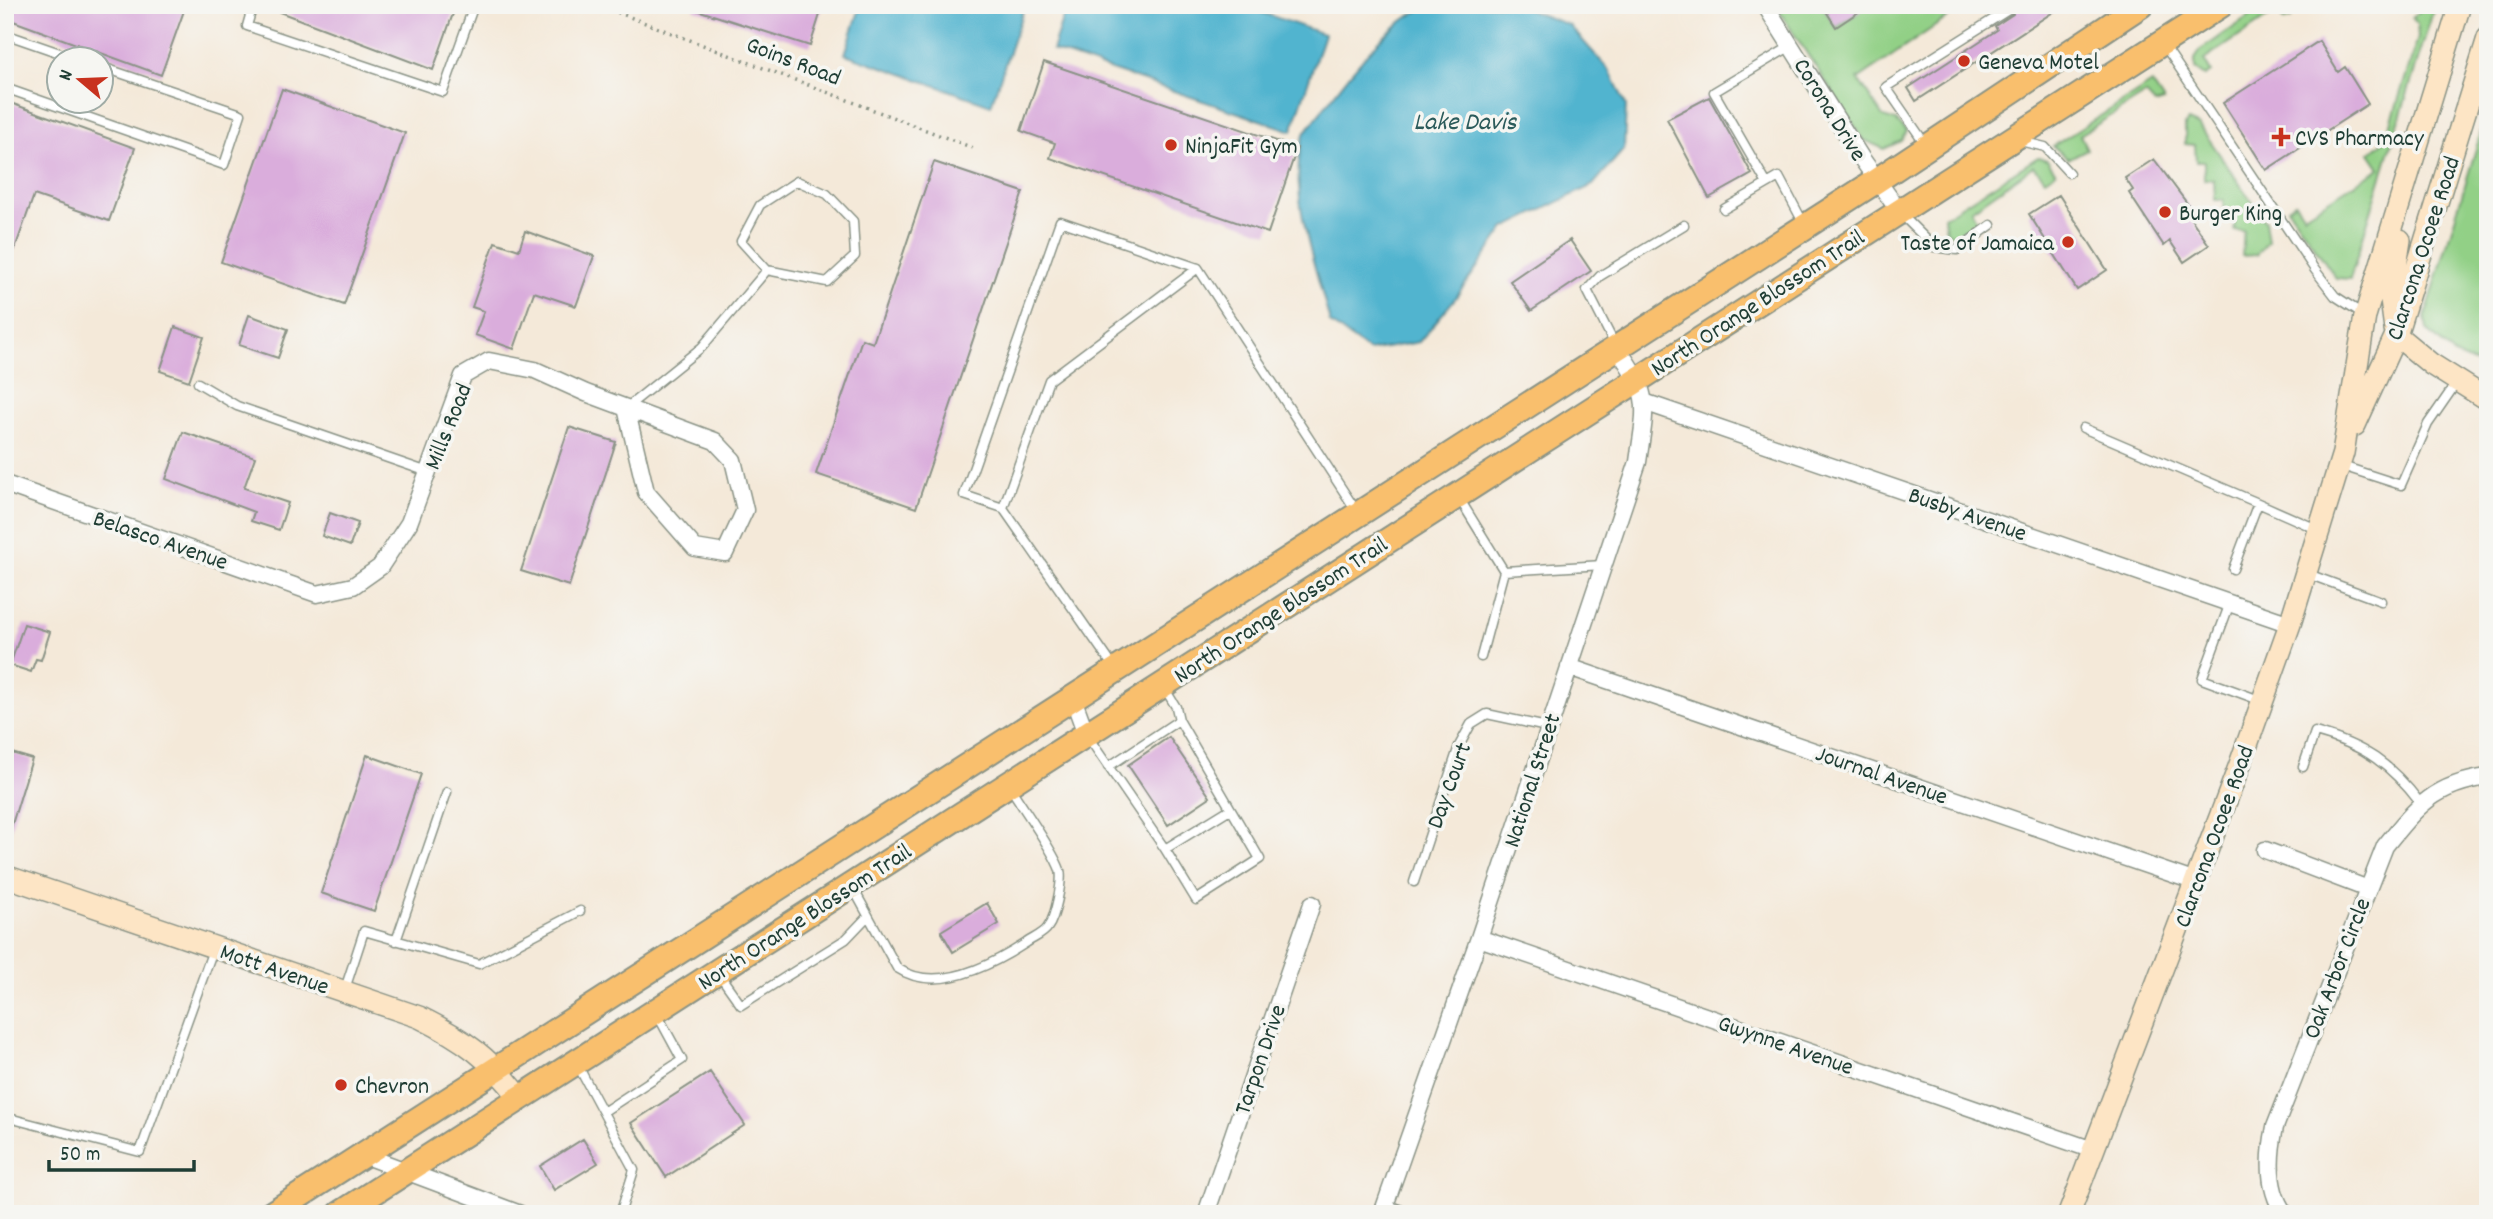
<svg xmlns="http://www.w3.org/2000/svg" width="2493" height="1219" font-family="Dekko,sans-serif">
<rect width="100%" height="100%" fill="#f6f6f2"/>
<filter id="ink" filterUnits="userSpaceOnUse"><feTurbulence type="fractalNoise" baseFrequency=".0143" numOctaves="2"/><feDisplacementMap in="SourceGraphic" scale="14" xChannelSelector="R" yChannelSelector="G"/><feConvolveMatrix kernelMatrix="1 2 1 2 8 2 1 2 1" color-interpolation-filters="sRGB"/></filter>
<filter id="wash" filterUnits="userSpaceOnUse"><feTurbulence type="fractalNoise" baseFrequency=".00686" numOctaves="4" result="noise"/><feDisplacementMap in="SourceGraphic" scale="28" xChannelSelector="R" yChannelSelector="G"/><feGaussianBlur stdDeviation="1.57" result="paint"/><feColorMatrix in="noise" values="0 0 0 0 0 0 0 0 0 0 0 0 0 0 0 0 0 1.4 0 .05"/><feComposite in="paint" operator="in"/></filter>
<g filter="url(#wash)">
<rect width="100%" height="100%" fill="#f4e9d9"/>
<path fill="#92d086" stroke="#58865d" stroke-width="2" d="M1775,5H1822L1836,27L1869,5H1966L1858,79L1883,117L1896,121L1907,131L1901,141L1884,149L1864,140Z
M2266,5H2286L2291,19L2284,21L2277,11L2204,60L2211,72L2205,76L2195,69V59L2201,50Z
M2426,5H2435L2350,279L2336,278L2288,208L2295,203L2304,215L2380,168L2370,153L2386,139L2418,38L2417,24L2412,18Z
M2152,83L2164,101L2155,104L2146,94L2080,135L2087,149L2068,159L2053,146Z
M2488,109V369L2454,355L2427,330L2425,317Z
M2188,121L2200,126L2265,221L2268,241L2257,255L2242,256L2244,231L2234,230L2235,213L2224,214L2223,200H2215L2214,180L2204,179V161H2196L2195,145L2185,144V125Z
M2038,157L2047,160L2056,172L2045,179L2034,166L1971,210L1978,223L1954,236L1946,232L1944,217Z"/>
<path fill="#51b4cf" stroke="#387882" stroke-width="2" d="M861,5H1025L991,105L845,54Z
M1067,5H1240L1324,34L1292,131L1052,50Z
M1430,5H1515L1569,25L1610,71L1626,105L1624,149L1593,185L1505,228L1454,300L1419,342L1369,351L1330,323C1316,265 1286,192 1304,134C1336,93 1381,24 1430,5Z"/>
<g id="blocks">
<path fill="#daaddc" d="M5,5H186L161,75L5,18Z
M261,5H447L455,8L433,70Z
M695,5H823L810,46L694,9Z
M1822,5H1869L1836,27Z
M2012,5H2064L1916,101L1908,88L1997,30L1995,26L2013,14Z
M2319,41L2338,72L2345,67L2368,104L2266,170L2223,103Z
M1044,62L1297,148L1268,233L1050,158L1055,143L1021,131Z
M282,89L405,133L344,305L221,262Z
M1709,97L1752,174L1709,198L1667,119Z
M5,101L135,148L109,221L34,195L7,271Z
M2154,159L2192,210L2187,213L2209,245L2184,262L2170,241L2164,246L2129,193L2133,190L2125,178Z
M934,162L1023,192L916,508L816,474L862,339L873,343Z
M2059,195L2107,270L2077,290L2029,214Z
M525,231L594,256L576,306L534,292L514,349L475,335L484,311L472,307L495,242L519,250Z
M1570,240L1591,271L1531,311L1510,281Z
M249,315L288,329L278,358L239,345Z
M175,327L204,337L189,381L160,371Z
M569,427L616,442L569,586L521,571Z
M183,432L255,457L244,488L288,503L279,530L251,521L254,512L166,479Z
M330,513L358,523L350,546L322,536Z
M24,624L50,632L41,660L36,659L31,672L10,665Z
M1169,737L1210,797L1168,825L1128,765Z
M5,751L32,759L9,834L5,833Z
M367,755L421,774L374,911L321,893Z
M987,903L999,924L953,952L941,931Z
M710,1072L745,1125L666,1177L631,1123Z
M583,1139L598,1163L554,1190L540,1166Z"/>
</g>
</g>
<g filter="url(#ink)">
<use href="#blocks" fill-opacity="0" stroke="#8a9386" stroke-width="2"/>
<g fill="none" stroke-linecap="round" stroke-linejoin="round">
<g stroke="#8a9386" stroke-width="11">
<path id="lane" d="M253,5L247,26L443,92L474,5
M5,34L80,60
M2164,45L2315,270L2335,296L2363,314
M5,88L224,165L241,114L102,67
M2020,141L2045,147L2069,173
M1926,145L1886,87L2008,10
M1767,184L1714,92L1791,46
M1724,209L1779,177L1804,224
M1901,214L1934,247L1957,250L1991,225
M1615,345L1587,290L1600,276L1684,225
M198,383L237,406L428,472
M626,408L702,347L767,270L741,241L760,205L797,181L827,194L853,221L855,256L827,282L767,270
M2083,428L2258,503
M2339,465L2401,485L2428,424L2457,382
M1459,498L1504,571L1603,565
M1003,508L1049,380L1198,268
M2233,569L2258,503L2319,530
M2308,574L2381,601
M2230,603L2202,679L2262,701
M1481,657L1504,571
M1115,669L1003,508L964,495L1060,221L1198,268L1357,512
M1088,737L1165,849L1196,900L1260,859L1179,720L1176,707L1165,689
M1108,767L1179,720
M2303,767L2315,732C2364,745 2391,764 2421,804
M1165,849L1230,809
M1414,882L1459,746L1471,724L1487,714L1547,727
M853,888L897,968C936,994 992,965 1026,943C1033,938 1044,934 1048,927C1055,918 1063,881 1060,870C1054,851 1022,807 1010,787
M396,941L447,792
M719,974L741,1005L846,939L868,916
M345,989L364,931L479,964L580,911
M578,1066L634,1170L620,1214
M603,1112L682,1060L657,1014
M5,1117L140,1152L214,947
M5,1201L10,1214"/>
</g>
<g stroke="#8a9386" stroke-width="19">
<path id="street" d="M1765,5L1862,159L1899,211
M1647,403L2290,624
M5,484L317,594L353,586L380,567L409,523L463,376L489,361L535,370L586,393L715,441L733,460L745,510L725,553L695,548L646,492L626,408
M1569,667L2196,882
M1073,698L1086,734
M2265,850L2368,889
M1479,938L2093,1150
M363,1155L520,1214
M1384,1208L1401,1214
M1206,1214L1312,904
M1382,1214L1479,938L1638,462C1646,405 1652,397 1617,348
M2285,1214C2266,1189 2269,1155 2275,1127L2385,846C2417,806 2435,784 2488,777"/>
</g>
<g stroke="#8a9386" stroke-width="24">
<path id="secondary" d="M2395,329L2391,299L2400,240
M2396,335L2431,364L2488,400
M2355,425L2396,335L2488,38
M5,876L419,1017C464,1039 490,1058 520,1098
M2069,1214L2239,767L2290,624L2343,453L2365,316L2460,5"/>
</g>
<g stroke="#8a9386" stroke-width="28">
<path id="primary" d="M271,1214L1876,181L2141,5
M340,1214L2221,5"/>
</g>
<path stroke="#8a9386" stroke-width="3.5" stroke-dasharray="2 5" stroke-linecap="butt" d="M598,5L976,149"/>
<use href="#lane" stroke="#fff" stroke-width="8"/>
<use href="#street" stroke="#fff" stroke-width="16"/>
<use href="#secondary" stroke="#fde5c5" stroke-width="21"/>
<use href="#primary" stroke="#f9bf6d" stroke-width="24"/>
</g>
</g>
<g fill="#c8321e" stroke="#f6f6f2" stroke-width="2.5">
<circle cx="1964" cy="61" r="7"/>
<path d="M2277.5 126.5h7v7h7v7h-7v7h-7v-7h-7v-7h7z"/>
<circle cx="1171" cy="145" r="7"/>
<circle cx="2165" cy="212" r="7"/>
<circle cx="2068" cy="242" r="7"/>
<circle cx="341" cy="1085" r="7"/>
</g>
<g text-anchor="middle" stroke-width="7" stroke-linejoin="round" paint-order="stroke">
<g font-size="24" fill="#1f3d34" stroke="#f6f6f2">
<text transform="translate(794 60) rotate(21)" y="8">Goins Road</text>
<text transform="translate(1831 109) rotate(58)" y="8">Corona Drive</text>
<text transform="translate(2422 248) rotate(-72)" y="8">Clarcona Ocoee Road</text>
<text transform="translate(1757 302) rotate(-33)" y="8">North Orange Blossom Trail</text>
<text transform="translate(447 426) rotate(-68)" y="8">Mills Road</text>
<text transform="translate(1968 513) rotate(19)" y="8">Busby Avenue</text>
<text transform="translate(161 539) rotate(19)" y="8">Belasco Avenue</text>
<text transform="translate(1280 609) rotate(-33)" y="8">North Orange Blossom Trail</text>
<text transform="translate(1882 774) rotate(19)" y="8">Journal Avenue</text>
<text transform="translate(1531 780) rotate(-72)" y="8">National Street</text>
<text transform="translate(1448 785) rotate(-70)" y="8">Day Court</text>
<text transform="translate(2213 836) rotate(-70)" y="8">Clarcona Ocoee Road</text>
<text transform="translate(804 916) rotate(-33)" y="8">North Orange Blossom Trail</text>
<text transform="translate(275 968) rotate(19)" y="8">Mott Avenue</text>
<text transform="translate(2336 968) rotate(-69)" y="8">Oak Arbor Circle</text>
<text transform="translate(1786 1044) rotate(19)" y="8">Gwynne Avenue</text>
<text transform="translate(1259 1059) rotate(-71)" y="8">Tarpon Drive</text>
</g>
<g font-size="24" fill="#1f3d34" stroke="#f6f6f2" text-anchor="start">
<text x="1978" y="69">Geneva Motel</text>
<text x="2295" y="145">CVS Pharmacy</text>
<text x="1185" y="153">NinjaFit Gym</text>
<text x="2179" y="220">Burger King</text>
<text x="2054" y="250" text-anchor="end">Taste of Jamaica</text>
<text x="355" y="1093">Chevron</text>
</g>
<g font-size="26" font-style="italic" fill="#2c5b5b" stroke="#f6f6f2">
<text x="1465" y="129">Lake Davis</text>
</g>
</g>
<rect width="2493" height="1219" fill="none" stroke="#f6f6f2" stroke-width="28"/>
<g transform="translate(80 80) rotate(289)"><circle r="33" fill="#f6f6f2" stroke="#a0aca6" stroke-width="2"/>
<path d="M0-5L12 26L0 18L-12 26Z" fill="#c8321e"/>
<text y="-10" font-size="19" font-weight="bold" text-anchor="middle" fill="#1f3d34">N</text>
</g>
<path d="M49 1160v10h145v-10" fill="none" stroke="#1f3d34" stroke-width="3.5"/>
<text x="60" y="1160" font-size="21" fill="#1f3d34" stroke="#f6f6f2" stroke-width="5" paint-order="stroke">50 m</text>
</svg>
